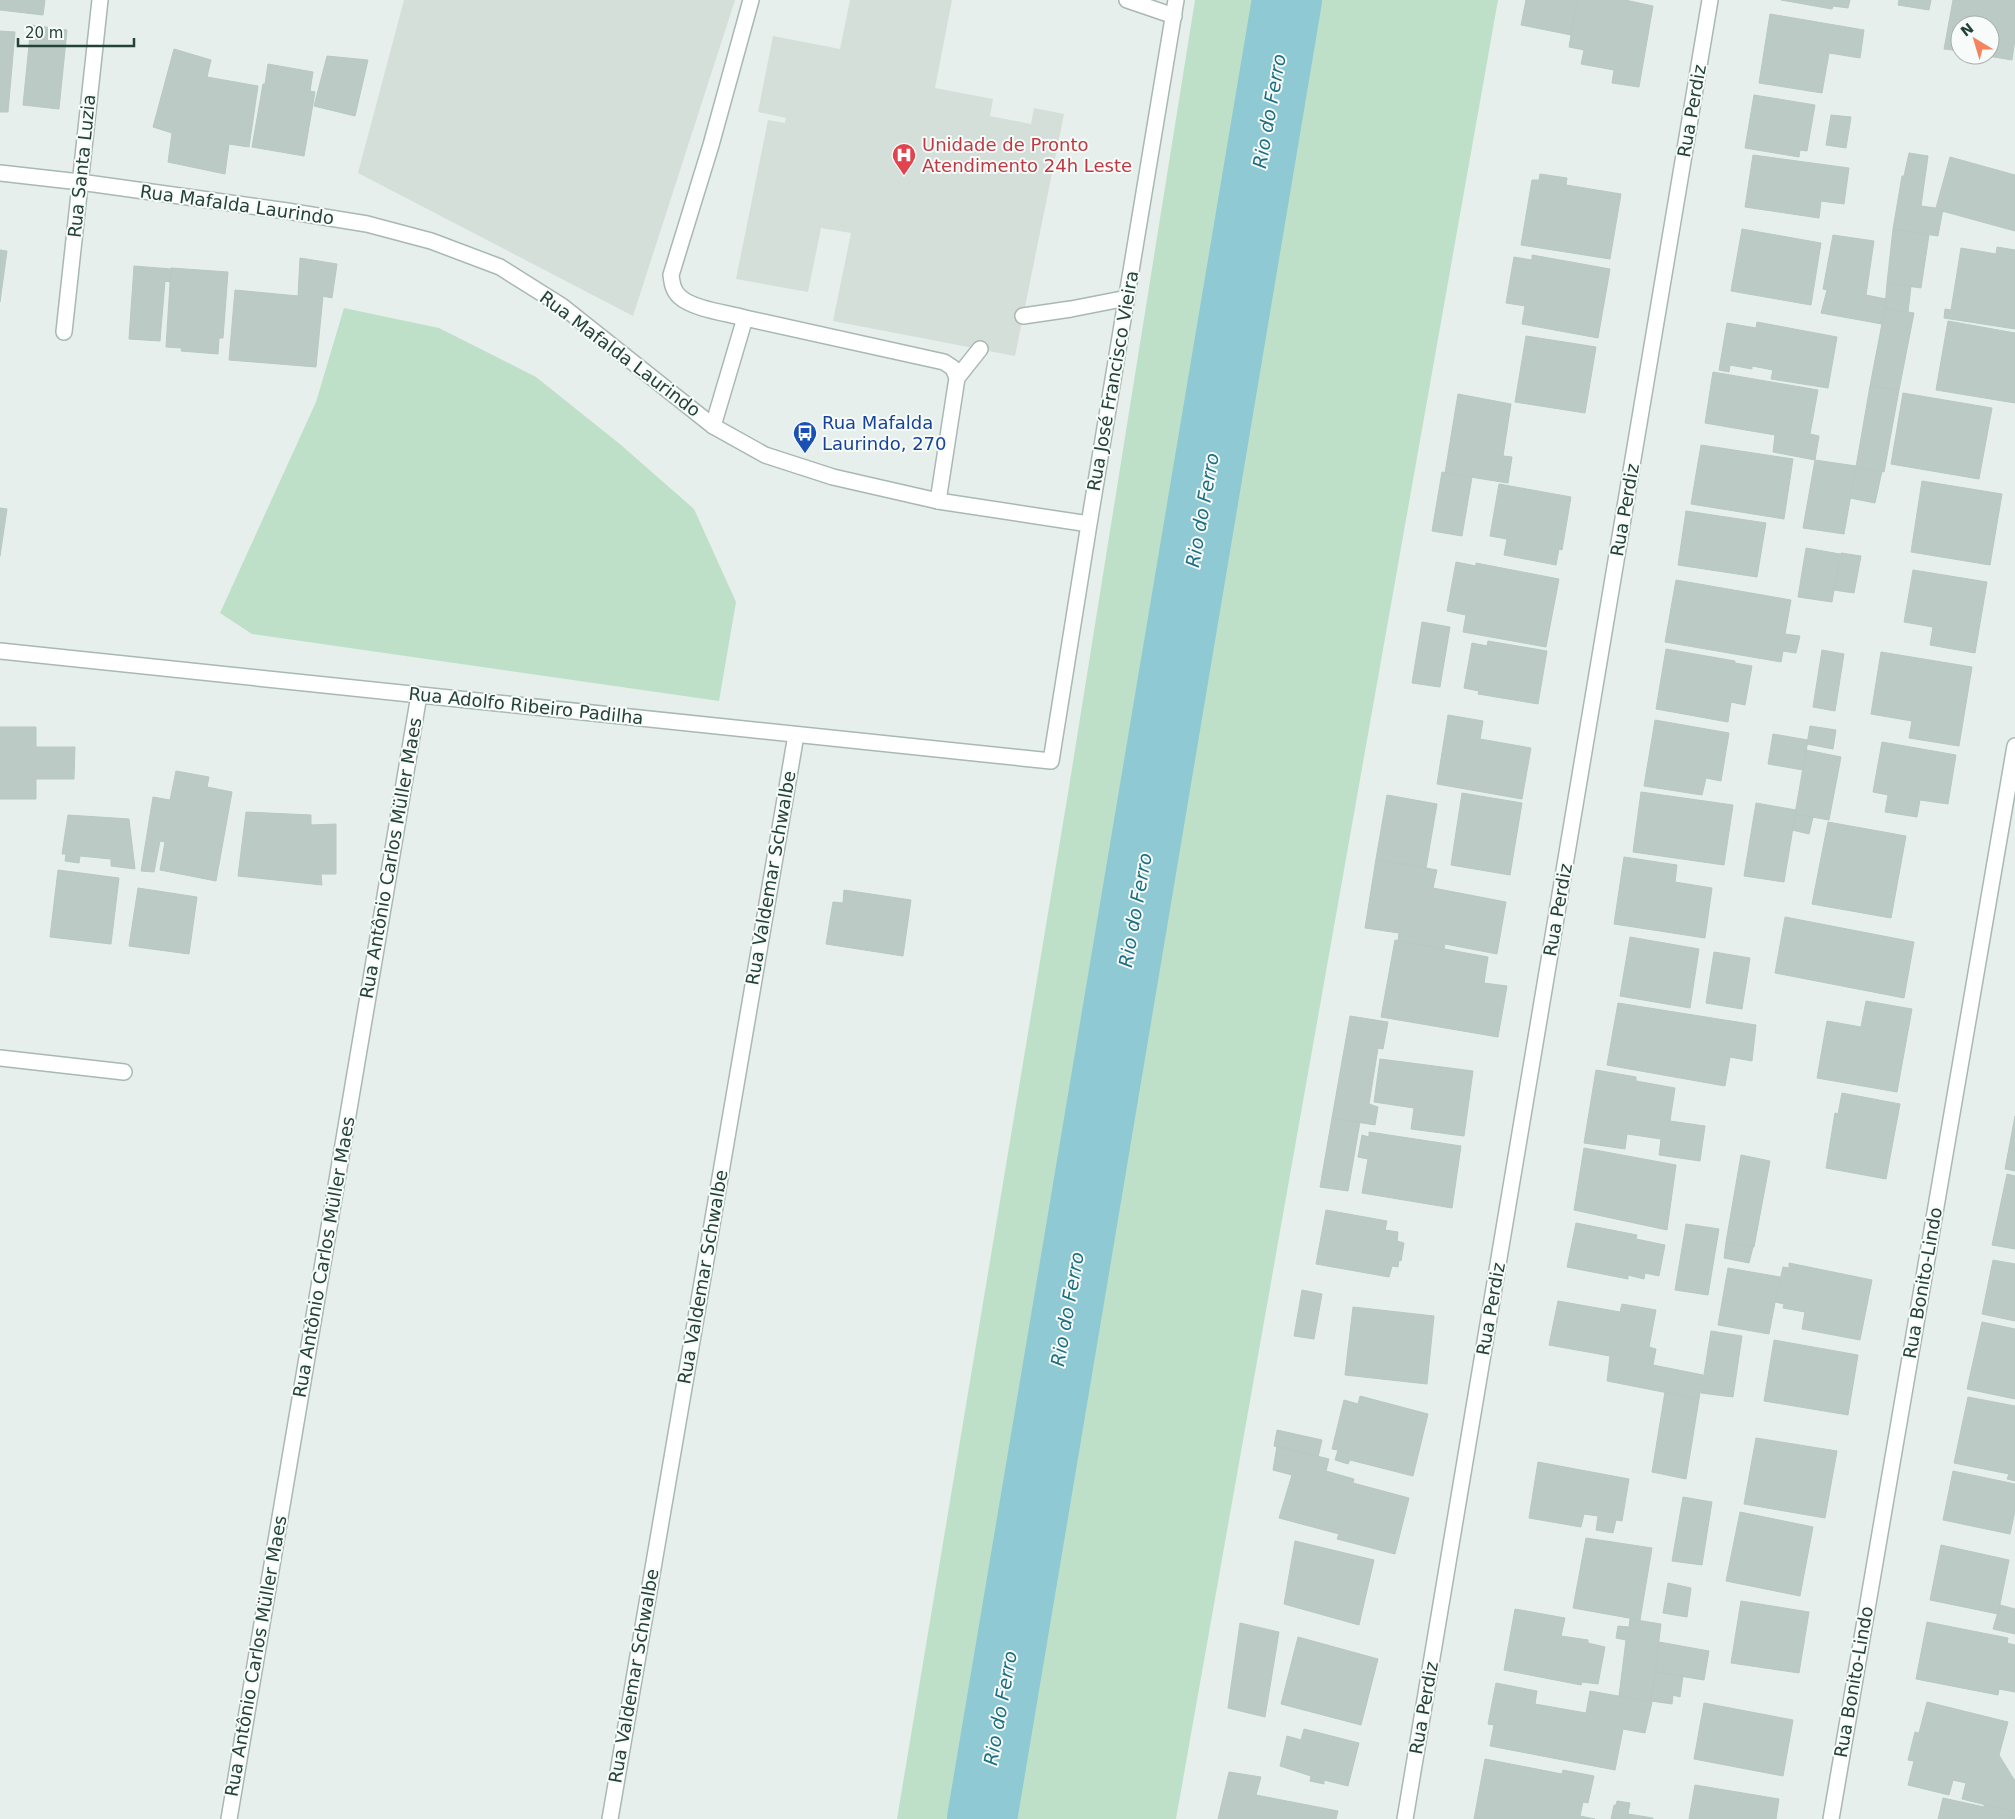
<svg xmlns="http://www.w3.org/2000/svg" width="2015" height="1819" font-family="'DejaVu Sans',sans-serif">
<rect width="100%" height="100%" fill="#e6efeb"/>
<path fill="#d4dfda" d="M404,0H735L633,316L358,173Z
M850,0H952L935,88L993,99L990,116L1031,124L1034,108L1064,114L1015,356L833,321L851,233L821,228L808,292L736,279L768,120L785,123L786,118L758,112L773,36L840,49Z"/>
<path fill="#bfe0c8" d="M1195,0H1498L1176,1819H897L1069,787Z
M344,308L439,328L536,377L621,445L694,509L736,602L719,701L252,634L220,613L316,402Z"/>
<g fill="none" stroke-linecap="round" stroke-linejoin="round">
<path stroke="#8ec9d4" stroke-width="70" d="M982,1819L1287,0"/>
</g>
<path fill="#bbcac4" stroke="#b8c9c2" d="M0,0H45L43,15L0,10Z
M1526,0H1577L1571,35L1521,25Z
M1577,0H1625L1653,6L1639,87L1612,83L1614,70L1581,64L1584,50L1569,47Z
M1781,0H1850L1848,8L1833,6L1832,9Z
M1899,0H1931L1929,10L1898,5Z
M1953,0H2015V39L2012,60L1982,55H1990V25H1960V51L1944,49Z
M1770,14L1864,30L1860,58L1829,53L1822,93L1759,83Z
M31,25L67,30L59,109L23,105Z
M0,31L15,32L8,112H0Z
M174,49L211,60L207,77L258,86L249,147L229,144L225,174L168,162L172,133L153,127Z
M327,56L368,60L355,116L314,106Z
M268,64L313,72L310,91L315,92L304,156L252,147L263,84H265Z
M1754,95L1815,105L1807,151L1800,150L1799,157L1745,148Z
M1831,115L1851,117L1846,148L1826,145Z
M1909,153L1928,156L1921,206L1943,209L1938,236L1893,229L1902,176H1904Z
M1753,155L1849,168L1844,204L1821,201L1819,218L1745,207Z
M1950,157L2015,175V231L1942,211L1943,209L1936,208Z
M1540,174L1567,178L1566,185L1621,194L1610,259L1521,245L1532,180H1539Z
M1742,229L1821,243L1811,305L1731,291Z
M1893,229L1929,235L1921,288L1887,283Z
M1833,235L1874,241L1866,295L1886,299L1882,324L1821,313L1827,290L1823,289Z
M1997,247L2015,250V329L1944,318L1945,309L1951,310L1961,248L1996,254Z
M0,250L7,251L0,302Z
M1532,255L1610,269L1598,338L1522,324L1525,306L1506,303L1514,257L1532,260Z
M300,258L337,264L332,298L323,296L316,367L229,360L235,290L298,296Z
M134,266L171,269L170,282L165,281L160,341L129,339Z
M171,268L228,272L223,338H219L218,354L181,351L182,348L166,347Z
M1887,283L1911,286L1908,312L1885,308Z
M1885,308L1914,313L1899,390L1870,386Z
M1948,321L2015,333V403L1936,390Z
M1757,322L1837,337L1828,388L1771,379L1773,370L1752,366V369L1730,365L1729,372L1719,370L1727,323L1756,328Z
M1526,336L1596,347L1585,413L1515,402Z
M1713,372L1818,390L1810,434L1819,436L1815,460L1773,452L1775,435L1705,423Z
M1870,386L1899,390L1884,472L1856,467Z
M1903,393L1992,408L1979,479L1891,464Z
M1458,394L1511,404L1503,456L1512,457L1508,483L1445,473Z
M1701,445L1793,459L1784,519L1691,504Z
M1815,460L1856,466L1844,534L1803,528Z
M1856,467L1882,471L1875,503L1850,498Z
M1442,472L1472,477L1462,536L1432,531Z
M1922,481L2002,494L1990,565L1911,552Z
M1499,484L1571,497L1562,550L1559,549L1556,565L1504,555L1507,539L1490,536Z
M0,508L7,509L0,556Z
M1686,511L1766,523L1757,577L1678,565Z
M1806,548L1840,554L1832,602L1798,597Z
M1841,553L1861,556L1854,593L1834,590Z
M1456,562L1476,566V563L1559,579L1546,647L1463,632L1466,615L1447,611Z
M1913,570L1987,582L1975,653L1930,645L1933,627L1904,622Z
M1676,580L1791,600L1785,634L1800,636L1796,653L1783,651L1781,662L1665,642Z
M1422,622L1450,627L1440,687L1412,683Z
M1488,641L1547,651L1538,704L1478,694L1479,691L1464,688L1472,643L1487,646Z
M1666,649L1735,661V663L1752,666L1745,705L1731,702L1728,722L1656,709Z
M1822,650L1844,654L1835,711L1813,707Z
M1881,652L1972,667L1959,746L1909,738L1912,721L1871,714Z
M1448,715L1483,721L1480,739L1531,748L1522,799L1437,784Z
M1655,720L1729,733L1721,781L1706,778L1702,795L1644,786Z
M1810,726L1836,730L1833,749L1807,744Z
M0,727H36V747H75L74,779H36V799H0Z
M1773,734L1808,740L1803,770L1768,764Z
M1882,742L1956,755L1948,804L1920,800L1917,817L1885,812L1888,795L1873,792Z
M1806,750L1841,757L1829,820L1795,814Z
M176,771L209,777L207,787L232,792L216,881L160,870L165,842L160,841L154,872L141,871L153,797L170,800Z
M1641,792L1733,805L1724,865L1633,852Z
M1462,793L1522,803L1510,875L1451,865Z
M1387,795L1437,804L1426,868L1376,859Z
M1756,803L1796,810L1784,882L1744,876Z
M246,812L311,815V825L336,824V874H321L322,885L238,876Z
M1795,814L1813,817L1809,834L1792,830Z
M68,815L129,819L135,869L111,866V859L80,856L79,863L65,861L66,854H62Z
M1828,822L1906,836L1891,918L1812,904Z
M1624,857L1677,865L1675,882L1712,888L1705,938L1614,924Z
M1376,859L1437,870L1433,888L1506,902L1497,954L1445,944L1444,949L1398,941L1399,933L1365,928Z
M58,870L119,878L111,944L50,937Z
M138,888L197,897L189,954L129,946Z
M844,890L911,900L903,956L826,944L833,902L843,903Z
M1785,917L1914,942L1904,998L1775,973Z
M1630,937L1699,949L1690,1008L1620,996Z
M1395,940L1488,957L1484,983L1507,986L1498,1037L1381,1017Z
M1714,952L1750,958L1742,1009L1706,1003Z
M1866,1001L1912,1009L1897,1092L1817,1078L1827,1021L1861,1027Z
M1618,1003L1756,1025L1752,1061L1730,1057L1725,1086L1607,1065Z
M1350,1016L1388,1022L1383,1049L1378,1048L1369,1104L1378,1107L1375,1125L1332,1118Z
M1380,1059L1473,1071L1464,1136L1411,1129L1414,1108L1374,1102Z
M1596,1070L1636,1077V1081L1675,1088L1670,1121L1705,1126L1700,1161L1659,1155L1661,1139L1627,1134L1625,1149L1584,1143Z
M1842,1093L1900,1104L1886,1179L1826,1168L1835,1113L1838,1114Z
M2015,1116V1171L2005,1169Z
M1332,1118L1360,1122L1348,1191L1320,1187Z
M1369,1132L1461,1146L1452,1208L1362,1193L1368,1159L1358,1157L1362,1135L1369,1137Z
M1584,1148L1676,1165L1667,1230L1574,1210Z
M1741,1155L1770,1161L1754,1247L1726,1242Z
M2007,1174L2015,1176V1249L1992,1245Z
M1326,1210L1387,1221L1385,1230L1398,1232L1397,1241L1404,1243L1401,1261L1399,1260L1398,1267L1392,1266L1389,1277L1316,1264Z
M1576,1223L1637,1235L1636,1239L1665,1245L1659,1276L1645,1273L1644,1279L1628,1275V1279L1567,1267Z
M1686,1224L1719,1229L1708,1295L1675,1290Z
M1726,1242L1753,1247L1749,1263L1724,1258Z
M1993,1260L2015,1264V1321L1982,1314Z
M1789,1263L1872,1280L1860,1340L1802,1329L1805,1312L1783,1308L1784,1304L1775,1302L1783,1267L1789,1268Z
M1728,1268L1780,1277L1769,1334L1718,1325Z
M1302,1290L1322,1294L1314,1339L1294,1336Z
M1558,1301L1620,1312L1622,1304L1656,1310L1649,1347L1656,1349L1653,1365L1703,1375L1699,1399L1607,1381L1610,1356L1549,1345Z
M1353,1307L1434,1316L1427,1384L1345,1375Z
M1982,1322L2015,1329V1399L1967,1389Z
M1711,1331L1742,1336L1733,1397L1701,1393Z
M1774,1340L1858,1355L1848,1415L1764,1401Z
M1665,1392L1699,1399L1686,1479L1652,1472Z
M1360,1396L1428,1414L1413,1476L1350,1460L1348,1464L1335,1460L1338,1450L1332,1449L1344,1400L1358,1404Z
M1968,1397L2015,1406V1481L2007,1479L2009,1474L1954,1463Z
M1277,1430L1322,1440L1318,1457L1274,1446Z
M1756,1438L1837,1451L1825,1518L1744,1504Z
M1277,1446L1329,1459L1326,1471L1354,1479L1353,1483L1409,1498L1395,1554L1337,1539L1339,1534L1279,1518L1292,1475L1273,1470Z
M1538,1462L1629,1479L1622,1521L1616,1520L1613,1533L1596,1530L1598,1516L1584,1514L1581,1527L1529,1518Z
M1953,1471L2015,1484V1511L2010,1534L1943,1520Z
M1683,1497L1712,1502L1702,1565L1672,1561Z
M1740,1512L1813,1527L1800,1596L1726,1581Z
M1586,1538L1652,1548L1640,1620L1573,1608Z
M1295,1541L1374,1560L1359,1625L1284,1604Z
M1941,1545L2009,1560L1998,1614L1930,1600Z
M1668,1583L1691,1588L1687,1617L1663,1613Z
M1741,1601L1809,1612L1799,1673L1731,1663Z
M2000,1605L2015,1609V1634L1993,1629Z
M1515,1609L1565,1618L1561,1636L1588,1640V1643L1605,1647L1598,1684L1582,1682L1581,1685L1504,1670Z
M1630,1619L1661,1624L1651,1702L1619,1696L1626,1640L1616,1638L1618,1626L1629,1627Z
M1927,1622L2008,1638L2007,1643L2015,1645V1692L1999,1689L1998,1695L1916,1679Z
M1240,1623L1279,1632L1265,1717L1228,1708Z
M1298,1637L1378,1659L1361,1725L1281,1704Z
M1659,1642L1709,1651L1704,1680L1655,1672Z
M1655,1672L1683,1676L1680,1697L1673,1695L1672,1704L1651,1701Z
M1496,1683L1537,1691L1535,1704L1586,1713L1590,1691L1652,1702L1645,1733L1623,1729L1615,1770L1490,1746L1494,1725L1488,1724Z
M1927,1702L2008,1722L1999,1755L2015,1781V1812L1962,1799L1966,1783L1953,1780L1949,1795L1908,1785L1914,1761L1908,1760L1915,1732L1919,1733Z
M1704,1703L1793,1720L1783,1776L1694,1759Z
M1304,1729L1359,1743L1348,1786L1324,1780V1784L1310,1781L1311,1776L1280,1766L1287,1736L1301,1740Z
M1485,1759L1562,1774L1563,1770L1594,1776L1588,1803L1583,1802L1580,1816L1595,1819H1474Z
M1229,1772L1261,1777L1256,1795L1338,1811L1336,1819H1218Z
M1695,1785L1779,1799L1776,1819H1689Z
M1943,1798L1984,1807V1804L2015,1812V1819H1938Z
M1617,1801L1630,1803L1627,1819H1611L1614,1805H1616Z
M1628,1814L1653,1818V1819H1627Z"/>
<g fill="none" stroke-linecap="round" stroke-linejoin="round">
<g stroke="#a8b8b2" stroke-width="18">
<path id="lane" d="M1127,0L1174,16
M1023,316L1071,309L1127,298
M745,318C727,313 693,309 680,297C673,291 672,283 671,275L711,145L751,0
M957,378L980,349
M713,426L745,318L944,362L953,368L957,378L938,501"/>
</g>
<g stroke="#a8b8b2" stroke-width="18">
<path id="street" d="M0,173L80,182L287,211L367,224L431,241L500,267L562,306L713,426L765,455L833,477L938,501L1089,524
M64,332L100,0
M0,651L1051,761L1089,524L1176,0
M0,1058L124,1072
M229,1819L419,695
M610,1819L796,735
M1405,1819L1710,0
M1831,1819L2015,746"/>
</g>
<use href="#lane" stroke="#fff" stroke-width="15"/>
<use href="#street" stroke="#fff" stroke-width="15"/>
</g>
<defs>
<g id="hospital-pin" transform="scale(1.25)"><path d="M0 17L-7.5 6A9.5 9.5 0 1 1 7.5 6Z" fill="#e0444e" stroke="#f7fbf9"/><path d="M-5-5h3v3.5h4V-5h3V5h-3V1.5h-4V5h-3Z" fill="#fff"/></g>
<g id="bus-pin" transform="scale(1.25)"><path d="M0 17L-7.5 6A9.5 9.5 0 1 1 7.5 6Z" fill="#1a4fb4" stroke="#f7fbf9"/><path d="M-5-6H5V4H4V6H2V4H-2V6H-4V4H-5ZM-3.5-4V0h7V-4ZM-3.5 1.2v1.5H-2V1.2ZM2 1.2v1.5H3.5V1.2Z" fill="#fff"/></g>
</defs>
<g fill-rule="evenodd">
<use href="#hospital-pin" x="904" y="155"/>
<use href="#bus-pin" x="805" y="433"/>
</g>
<g text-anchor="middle" stroke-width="4" stroke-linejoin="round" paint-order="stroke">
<g font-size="18" fill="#24423a" stroke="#f7fbf9">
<text transform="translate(1692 111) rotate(-80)" y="6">Rua Perdiz</text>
<text transform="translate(82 166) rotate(-84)" y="6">Rua Santa Luzia</text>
<text transform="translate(237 205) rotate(8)" y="6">Rua Mafalda Laurindo</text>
<text transform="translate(620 354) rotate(37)" y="6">Rua Mafalda Laurindo</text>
<text transform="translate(1113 381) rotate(-80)" y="6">Rua José Francisco Vieira</text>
<text transform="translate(1625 510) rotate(-80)" y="6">Rua Perdiz</text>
<text transform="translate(526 706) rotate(6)" y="6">Rua Adolfo Ribeiro Padilha</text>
<text transform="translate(391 858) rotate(-80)" y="6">Rua Antônio Carlos Müller Maes</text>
<text transform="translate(771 878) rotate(-80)" y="6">Rua Valdemar Schwalbe</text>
<text transform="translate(1558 910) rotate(-80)" y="6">Rua Perdiz</text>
<text transform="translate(324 1257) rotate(-80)" y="6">Rua Antônio Carlos Müller Maes</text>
<text transform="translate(703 1277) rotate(-80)" y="6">Rua Valdemar Schwalbe</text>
<text transform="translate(1923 1283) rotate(-80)" y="6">Rua Bonito-Lindo</text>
<text transform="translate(1491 1309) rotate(-80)" y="6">Rua Perdiz</text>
<text transform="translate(256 1656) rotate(-80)" y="6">Rua Antônio Carlos Müller Maes</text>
<text transform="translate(634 1676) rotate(-80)" y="6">Rua Valdemar Schwalbe</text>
<text transform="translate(1854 1682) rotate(-80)" y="6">Rua Bonito-Lindo</text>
<text transform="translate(1424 1708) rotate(-80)" y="6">Rua Perdiz</text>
</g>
<g font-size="18" fill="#be3a42" stroke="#f7fbf9" text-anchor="start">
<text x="922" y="151">Unidade de Pronto<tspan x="922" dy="21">Atendimento 24h Leste</tspan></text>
</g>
<g font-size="18" fill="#164399" stroke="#f7fbf9" text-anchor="start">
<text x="822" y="429">Rua Mafalda<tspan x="822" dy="21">Laurindo, 270</tspan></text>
</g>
<g font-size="19" font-style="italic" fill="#1c6f80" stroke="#f7fbf9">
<text transform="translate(1269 111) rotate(-80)" y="7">Rio do Ferro</text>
<text transform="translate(1202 510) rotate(-80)" y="7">Rio do Ferro</text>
<text transform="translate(1135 910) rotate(-80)" y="7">Rio do Ferro</text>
<text transform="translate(1067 1309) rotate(-80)" y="7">Rio do Ferro</text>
<text transform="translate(1000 1708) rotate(-80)" y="7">Rio do Ferro</text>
</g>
</g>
<g transform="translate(1975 40) rotate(322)"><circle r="24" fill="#f7fbf9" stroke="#a3b1ad"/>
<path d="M0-4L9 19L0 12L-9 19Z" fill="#f4845f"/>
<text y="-8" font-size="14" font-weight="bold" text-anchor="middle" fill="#24423a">N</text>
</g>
<path d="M18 38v8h116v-8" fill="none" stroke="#24423a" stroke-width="2.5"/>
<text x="25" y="38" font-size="15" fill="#24423a" stroke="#f7fbf9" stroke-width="4" paint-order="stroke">20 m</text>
</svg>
